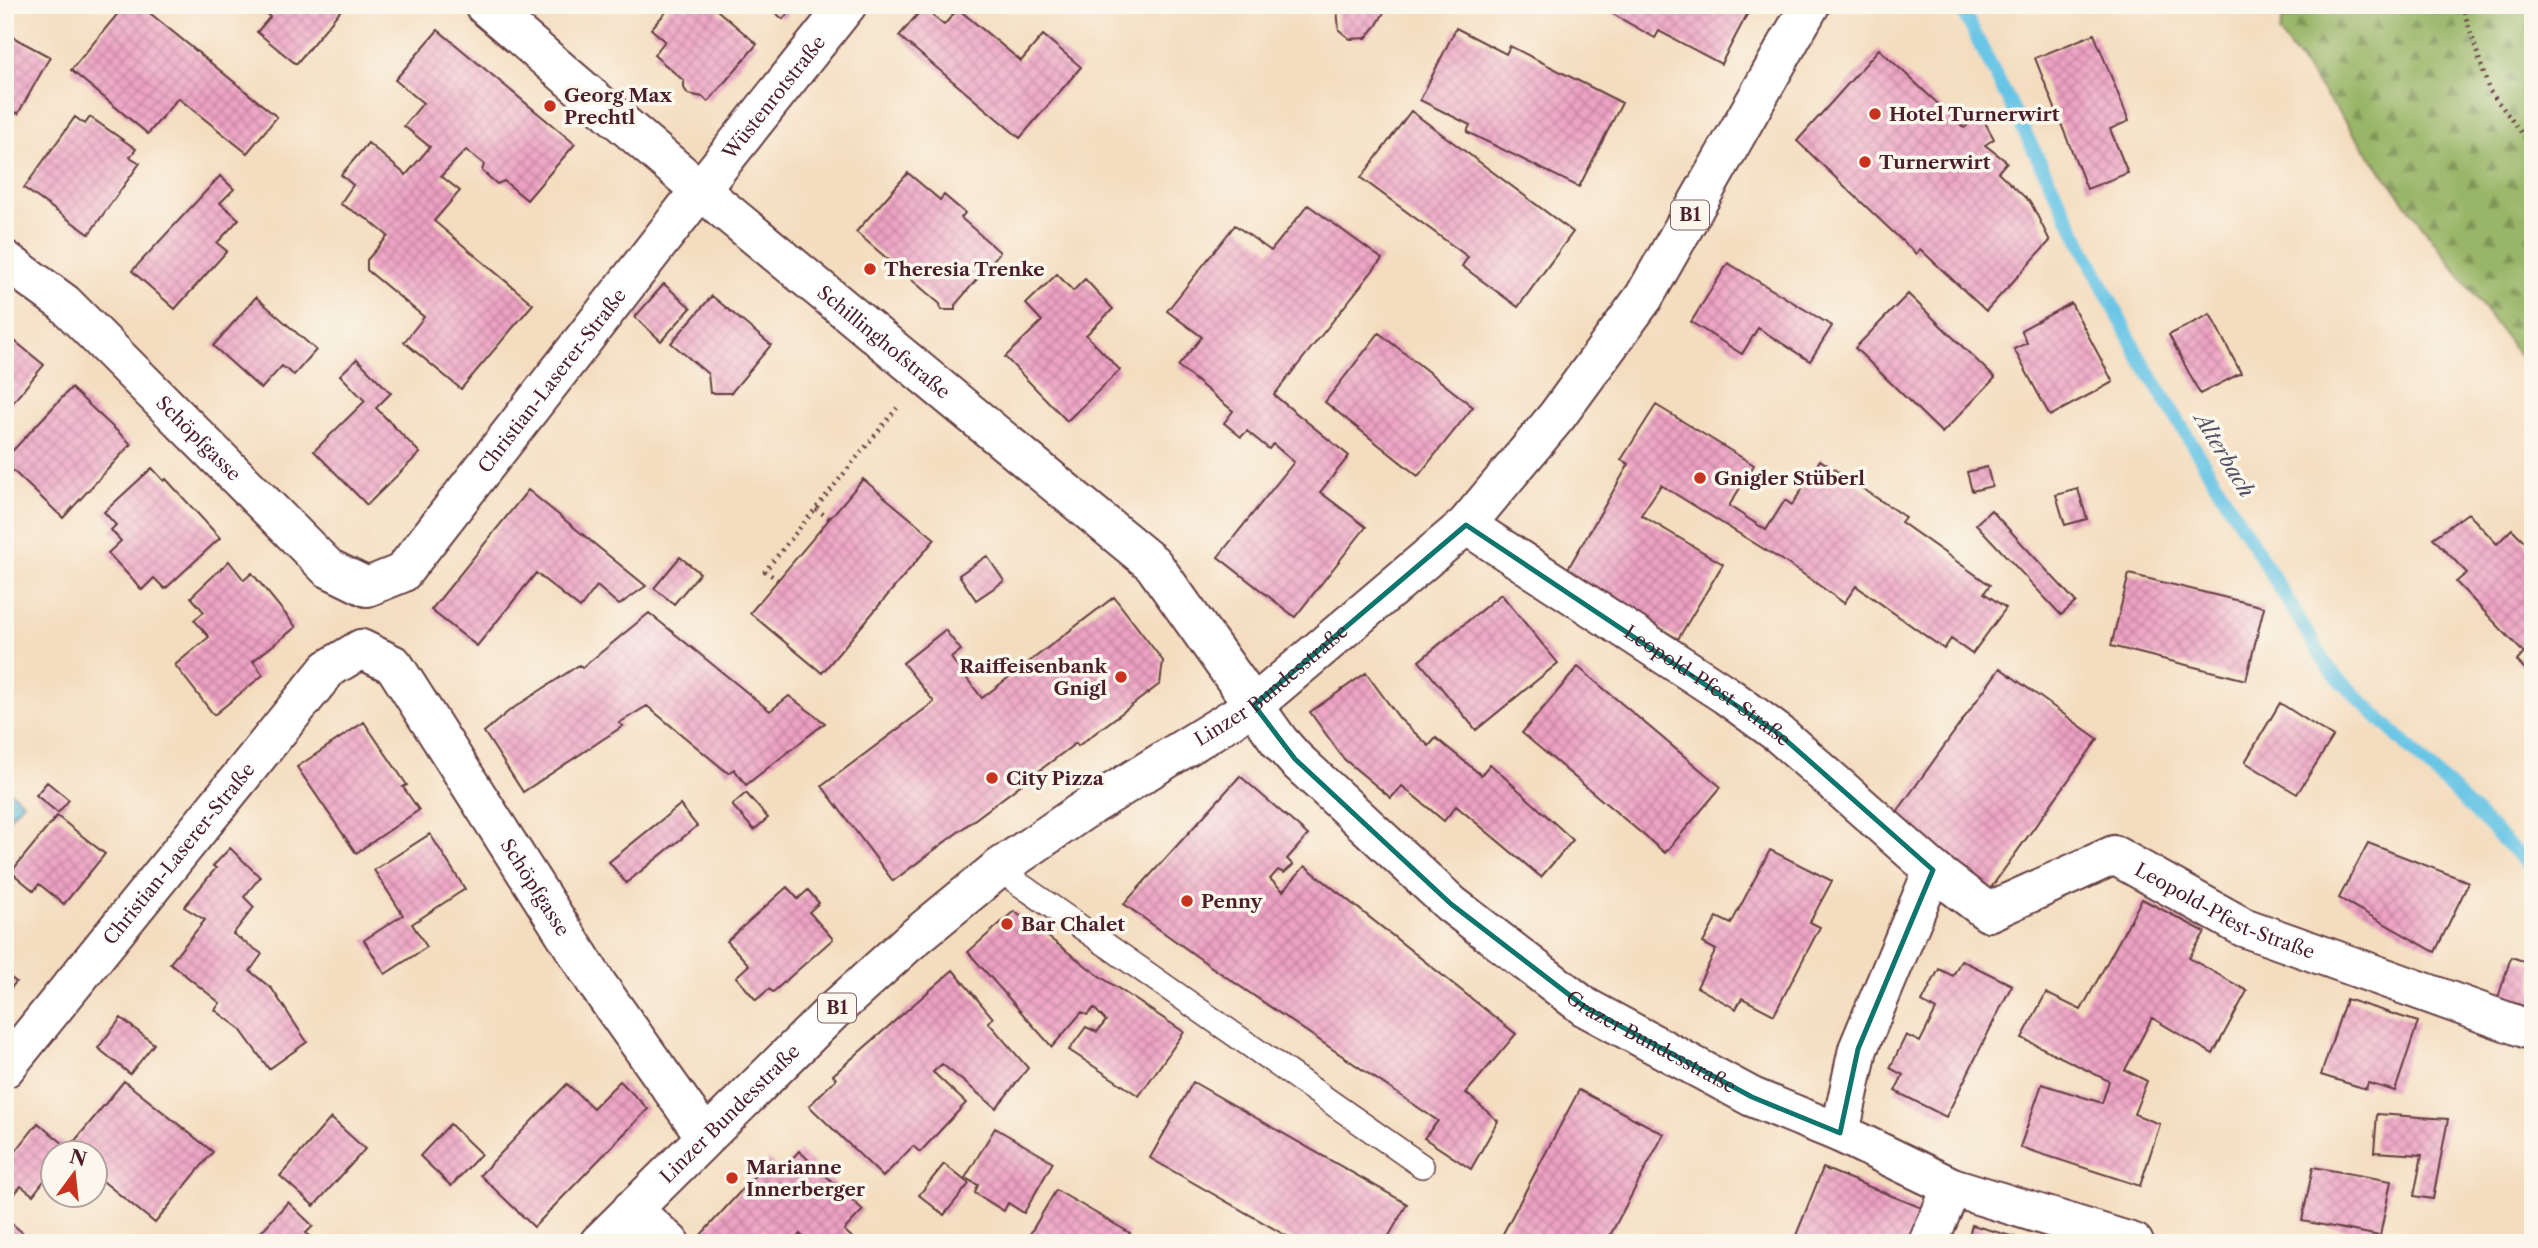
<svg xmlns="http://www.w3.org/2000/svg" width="2538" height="1248" font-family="'Libre Caslon Text',serif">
<defs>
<pattern id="forest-firs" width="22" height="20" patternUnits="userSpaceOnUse" patternTransform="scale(1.75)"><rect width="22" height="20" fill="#99b668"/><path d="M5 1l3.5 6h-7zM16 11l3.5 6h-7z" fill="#7f9356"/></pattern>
<pattern id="water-rules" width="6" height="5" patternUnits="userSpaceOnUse" patternTransform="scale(1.75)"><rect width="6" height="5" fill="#66c4e5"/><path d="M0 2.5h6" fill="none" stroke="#5aa8c5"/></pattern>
<pattern id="building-cross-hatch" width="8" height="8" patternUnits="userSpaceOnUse" patternTransform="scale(1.75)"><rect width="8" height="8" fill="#eea2c3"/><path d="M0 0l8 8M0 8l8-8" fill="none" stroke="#c3839f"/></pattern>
</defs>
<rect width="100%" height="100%" fill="#fbf7ec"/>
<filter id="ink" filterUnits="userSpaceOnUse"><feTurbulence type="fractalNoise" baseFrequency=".0143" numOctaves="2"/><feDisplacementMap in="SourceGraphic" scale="14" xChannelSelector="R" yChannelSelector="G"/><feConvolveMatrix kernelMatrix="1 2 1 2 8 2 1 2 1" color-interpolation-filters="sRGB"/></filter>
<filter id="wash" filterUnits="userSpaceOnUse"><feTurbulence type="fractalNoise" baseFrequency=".00686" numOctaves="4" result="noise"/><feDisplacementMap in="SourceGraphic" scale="28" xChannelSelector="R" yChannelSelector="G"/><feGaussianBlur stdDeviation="1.57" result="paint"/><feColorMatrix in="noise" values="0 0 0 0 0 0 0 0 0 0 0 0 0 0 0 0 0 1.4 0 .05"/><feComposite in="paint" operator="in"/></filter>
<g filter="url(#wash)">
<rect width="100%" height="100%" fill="#f4ddbf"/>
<path fill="url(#forest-firs)" stroke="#726a4a" stroke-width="2" d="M2286,5H2533V374L2279,33Z"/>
<path fill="url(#water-rules)" stroke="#587288" stroke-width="2" d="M5,787L23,802L5,823Z"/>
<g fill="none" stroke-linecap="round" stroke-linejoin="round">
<path stroke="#66c4e5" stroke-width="14" d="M1960,5L2138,355L2330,670L2533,869"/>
</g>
<g id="blocks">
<path fill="url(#building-cross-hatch)" d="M125,5H140L277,117L247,153L178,98L148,134L71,70Z
M256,5H345L296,64L257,32L270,17Z
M672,5H711L757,44L708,102L703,97L688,94L684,88V81L654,55L665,41L651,29Z
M766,5H795L783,19Z
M1330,5H1388L1377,25L1366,38L1350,39L1339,30L1337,9Z
M1597,5H1752L1721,64L1659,31L1655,38Z
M923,8L944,25L958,9L1021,61L1043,35L1081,67L1020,138L899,36Z
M1456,28L1506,54L1510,46L1622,103L1579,187L1467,132L1470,125L1420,100Z
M438,30L575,144L527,200L504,181L497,184L482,171L484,164L466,150L441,176L460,191L434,221L533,304L461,389L404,342L424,317L367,270V260L388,236L369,220L340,204L353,185L341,175L368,143L406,175L430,147L404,126L423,103L395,80Z
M5,33L50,57L18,114L5,107Z
M2094,34L2129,121L2110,129L2128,173L2087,189L2035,58Z
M1879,49L1964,128L1981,115L1994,139L1985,145L2007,162L1998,172L2031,203L2050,241L1986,311L1920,249L1916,254L1797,141Z
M1411,111L1573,232L1518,307L1462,266L1468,257L1361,178Z
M75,117L85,124L90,117L136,149L130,157L140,163L89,234L24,188Z
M908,173L940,200L944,195L965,213L961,218L1000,252L955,305V310H941L940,304L856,232Z
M220,176L234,189L220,203L239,219L217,243L227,251L175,309L132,271Z
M1308,205L1382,259L1274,395L1349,456L1320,492L1366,527L1295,617L1218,557L1294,462L1273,444L1269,449L1247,431L1241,437L1224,423L1233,411L1178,366L1202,337L1167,311L1235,225L1271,251Z
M1728,263L1832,326L1810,361L1758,328L1742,354L1691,322Z
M1057,274L1073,291L1085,279L1113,309L1086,335L1120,370L1067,421L1005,357L1042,321L1026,304Z
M664,284L691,308L661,341L635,317Z
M1908,294L1995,378L1942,433L1855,348Z
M712,296L771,345L731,393H710L708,374L671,343Z
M256,297L316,350L294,375L282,366L261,389L213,346Z
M2071,303L2113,382L2050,416L2014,349L2027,343L2021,330Z
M2210,314L2241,373L2200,394L2169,335Z
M5,333L44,365L5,412Z
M1379,333L1473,407L1418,476L1325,402Z
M357,359L391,393L376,408L420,453L367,505L314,451L365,401L340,375Z
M71,388L131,444L63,518L5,463V459Z
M1656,405L1754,465L1729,506L1766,530L1785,500L1792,505L1820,460L1905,517L1901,522L1990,585L1984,593L2006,608L1972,654L1951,639L1944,649L1856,586L1844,603L1799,571L1661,485L1641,515L1723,564L1678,639L1566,572L1629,464L1621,460Z
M1987,467L1992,486L1972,491L1967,472Z
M152,468L164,481L166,479L220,538L165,589L154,578L142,590L108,553L121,541L111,530L116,525L104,512Z
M863,479L935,539L822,673L750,613Z
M2078,489L2087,519L2065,525L2056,495Z
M528,490L646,586L619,605L597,586L580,608L536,573L477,646L431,610Z
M1991,510L2076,602L2061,615L1976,524Z
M2468,513L2497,544L2512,529L2533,550V677L2517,661L2524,653L2456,582L2467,573L2433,538Z
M987,556L1004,581L976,600L959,575Z
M680,557L700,573L674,604L654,588Z
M229,561L244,580L252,573L296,627L253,661L263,675L214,715L175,665L209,637L194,620L204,612L191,597Z
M2129,574L2264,607L2246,680L2111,646Z
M1501,594L1558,663L1476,730L1419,661Z
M1114,597L1163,661L1160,684L1078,746L1076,743L893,881L822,786L934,702L903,663L945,630L961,650L951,658L982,698Z
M649,613L770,711L789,696L825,723L746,785L734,769L728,773L647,706L619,723L623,726L523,792L484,732L509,711L579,665L582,668Z
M1578,667L1721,787L1665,853L1522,733Z
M2000,668L2098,739L1990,889L1892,819Z
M1366,673L1400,719L1429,746L1436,738L1481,775L1490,764L1573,840L1541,877L1456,806L1444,821L1402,786L1391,798L1344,759L1310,712Z
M2280,703L2333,737L2297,794L2245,762Z
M364,722L407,785L403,787L419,810L356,853L297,767Z
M1240,776L1308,835L1287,859L1293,865L1284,873L1278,870L1270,879L1283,891L1305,866L1516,1034L1466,1093L1498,1121L1471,1169L1424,1138L1438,1121L1213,968L1124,904Z
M47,782L69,800L58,813L36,795Z
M746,793L768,818L754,830L732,805Z
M680,805L697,826L626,883L609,862Z
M57,816L105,854L64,904L39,884L34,891L11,872Z
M430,834L465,889L412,924L427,947L385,974L364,940L403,915L374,870Z
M2368,843L2469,882L2435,952L2339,898Z
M230,848L260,877L244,897L254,907L233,934L262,954L250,971L272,989L307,1042L269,1069L239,1028L215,1010L220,1003L170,963L205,920L184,907L216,868L213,866Z
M1770,850L1832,881L1810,922L1820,927L1774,1015L1742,998L1736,1009L1697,987L1716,950L1703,943L1717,917L1731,924Z
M5,877L13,883L5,894Z
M787,887L798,899L808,890L819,903L809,912L833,939L773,992L769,989L756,1000L736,977L749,965L727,941Z
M2142,899L2205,932L2189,958L2247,991L2213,1054L2152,1018L2125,1070L2147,1081L2134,1114L2160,1124L2140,1186L2020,1147L2042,1084L2102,1103L2109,1081L2022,1038L2046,993L2081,1010Z
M1014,911L1098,975L1184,1032L1139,1096L1069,1050L1086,1027L1097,1032L1106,1021L1094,1008L1087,1015L1082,1012L1052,1047L968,952Z
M2511,957L2533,964V1009L2498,998Z
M1961,960L2012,985L1946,1117L1895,1091L1903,1075L1890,1068L1906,1035L1920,1042L1936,1010L1922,1002L1939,969L1953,976Z
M953,970L993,1018L988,1022L1028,1068L996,1108L942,1064L933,1072L966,1103L920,1152L913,1146L883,1177L809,1106L836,1079L833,1075Z
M5,973L16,982L5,995Z
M2346,999L2418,1022L2395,1091L2368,1083L2366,1089L2321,1075Z
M121,1018L154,1044L130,1074L98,1048Z
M124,1081L213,1152L155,1223L94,1174V1154H52V1170L33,1195L21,1186L7,1203L5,1202V1165L38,1123L69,1148Z
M620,1081L648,1109L534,1227L480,1175L567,1084L593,1108Z
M1193,1082L1407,1204L1385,1243H1299L1150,1158Z
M1579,1090L1664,1134L1606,1243H1498Z
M2377,1114L2448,1119L2433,1199L2414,1196L2422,1155L2374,1152Z
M331,1118L365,1149L314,1206L280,1176Z
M450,1124L481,1154L451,1186L420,1156Z
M995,1128L1053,1162L1024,1213L1008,1203L1004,1211L975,1193L978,1185L965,1178Z
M799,1151L863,1210L844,1230L858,1243H809L800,1234L792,1243H705L699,1237L769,1160L781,1171Z
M944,1164L969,1184L944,1215L919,1195Z
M2313,1167L2391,1181L2380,1236L2302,1221Z
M1823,1168L1922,1208L1908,1243H1793Z
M1056,1190L1130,1233L1124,1243H1045L1030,1234Z
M288,1202L313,1226L306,1233L317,1243H251Z
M5,1218L35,1243H5Z
M1972,1225L2032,1242V1243H1967Z"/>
</g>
</g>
<g filter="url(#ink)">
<use href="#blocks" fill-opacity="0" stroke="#643c41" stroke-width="2"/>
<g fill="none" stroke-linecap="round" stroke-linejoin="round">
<g stroke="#643c41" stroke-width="26">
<path id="lane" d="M998,869L1422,1166"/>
</g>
<g stroke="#643c41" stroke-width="42">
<g id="street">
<path id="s1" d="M484,5L700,190L1153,564L1279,741L1295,759L1451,904L1585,1007L1752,1097L1840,1133L1952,1187L2134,1243"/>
<path id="s2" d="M5,260L64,303L328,568L367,587L402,573L700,190L847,5"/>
<path id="s3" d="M1466,525L1726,695L1779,734L1933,870L1988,912L2114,855L2243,927L2533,1031"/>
<path id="s4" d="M5,1068L328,669L361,649L394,665L597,984L705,1136"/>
<path d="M1840,1133L1858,1049L1933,870"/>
<path d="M632,1209L670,1243"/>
<path d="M1928,1243L1952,1187"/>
</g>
</g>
<g stroke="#643c41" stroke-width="42">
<g id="primary">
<path id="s5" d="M599,1243L832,1012L908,943L998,869L1081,812L1254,705L1466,525L1557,416L1644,297L1810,5"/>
</g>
</g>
<path stroke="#643c41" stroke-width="4.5" stroke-dasharray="2 5" stroke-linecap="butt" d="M2462,5L2489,90L2528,141L2533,143
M816,509L830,519
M778,580L765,571L897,408"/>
<use href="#lane" stroke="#fff" stroke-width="23"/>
<use href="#street" stroke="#fff" stroke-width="38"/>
<use href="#primary" stroke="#fff" stroke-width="38"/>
</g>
</g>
<path fill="none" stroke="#0f766e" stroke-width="5" stroke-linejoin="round" d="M1466,525L1779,734L1933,870L1858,1049L1840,1133L1752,1097L1585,1007L1451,904L1295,759L1254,705Z"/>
<g fill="#c8321e" stroke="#fbf7ec" stroke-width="2.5">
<circle cx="550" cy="106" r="7"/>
<circle cx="1875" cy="114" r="7"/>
<circle cx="1865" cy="162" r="7"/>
<circle cx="870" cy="269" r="7"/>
<circle cx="1700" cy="478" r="7"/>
<circle cx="1121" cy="677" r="7"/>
<circle cx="992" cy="778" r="7"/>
<circle cx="1187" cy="901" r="7"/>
<circle cx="1007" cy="924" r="7"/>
<circle cx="732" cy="1178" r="7"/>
</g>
<g text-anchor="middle" stroke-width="7" stroke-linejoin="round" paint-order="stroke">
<g fill="#fbf7ec" stroke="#7f6065" stroke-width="2">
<rect x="1671" y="200.5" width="38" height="29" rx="5"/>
<rect x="818" y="993.5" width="38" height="29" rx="5"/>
</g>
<g font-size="18" font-weight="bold" fill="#4a1f2b">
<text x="1690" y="221">B1</text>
<text x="837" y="1014">B1</text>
</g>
<g font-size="19" font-weight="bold" fill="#4a1f2b" stroke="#fbf7ec" text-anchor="start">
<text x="564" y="102">Georg Max<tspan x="564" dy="22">Prechtl</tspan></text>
<text x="1889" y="121">Hotel Turnerwirt</text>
<text x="1879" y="169">Turnerwirt</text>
<text x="884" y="276">Theresia Trenke</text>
<text x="1714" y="485">Gnigler Stüberl</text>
<text x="1107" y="673" text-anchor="end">Raiffeisenbank<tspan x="1107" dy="22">Gnigl</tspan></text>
<text x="1006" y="785">City Pizza</text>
<text x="1201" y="908">Penny</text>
<text x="1021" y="931">Bar Chalet</text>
<text x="746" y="1174">Marianne<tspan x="746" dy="22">Innerberger</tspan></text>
</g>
<g font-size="19" fill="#4a1f2b" stroke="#fbf7ec">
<text dy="7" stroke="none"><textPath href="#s2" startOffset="1132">Wüstenrotstraße</textPath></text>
<text dy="7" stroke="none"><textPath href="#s1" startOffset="523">Schillinghofstraße</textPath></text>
<text dy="7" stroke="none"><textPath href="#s2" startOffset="772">Christian-Laserer-Straße</textPath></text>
<text dy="7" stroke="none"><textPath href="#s2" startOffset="264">Schöpfgasse</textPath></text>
<text dy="7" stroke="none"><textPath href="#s5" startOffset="877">Linzer Bundesstraße</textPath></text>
<text dy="7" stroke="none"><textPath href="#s3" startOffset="290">Leopold-Pfest-Straße</textPath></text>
<text dy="7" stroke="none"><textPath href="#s4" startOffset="276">Christian-Laserer-Straße</textPath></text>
<text dy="7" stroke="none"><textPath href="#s4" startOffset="852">Schöpfgasse</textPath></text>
<text dy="7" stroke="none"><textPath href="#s3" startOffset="914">Leopold-Pfest-Straße</textPath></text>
<text dy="7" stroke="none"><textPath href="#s1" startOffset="1570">Grazer Bundesstraße</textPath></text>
<text dy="7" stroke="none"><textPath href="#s5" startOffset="184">Linzer Bundesstraße</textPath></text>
</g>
<g font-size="21" font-style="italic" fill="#525163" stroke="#fbf7ec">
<text transform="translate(2224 455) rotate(59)" y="7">Alterbach</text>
</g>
</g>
<rect width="2538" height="1248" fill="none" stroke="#fbf7ec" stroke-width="28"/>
<g transform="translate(74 1174) rotate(15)"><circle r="33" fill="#fbf7ec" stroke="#b4a19f" stroke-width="2"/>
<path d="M0-5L12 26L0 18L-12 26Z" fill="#c8321e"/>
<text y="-10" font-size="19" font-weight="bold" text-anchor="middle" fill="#4a1f2b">N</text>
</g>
</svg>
